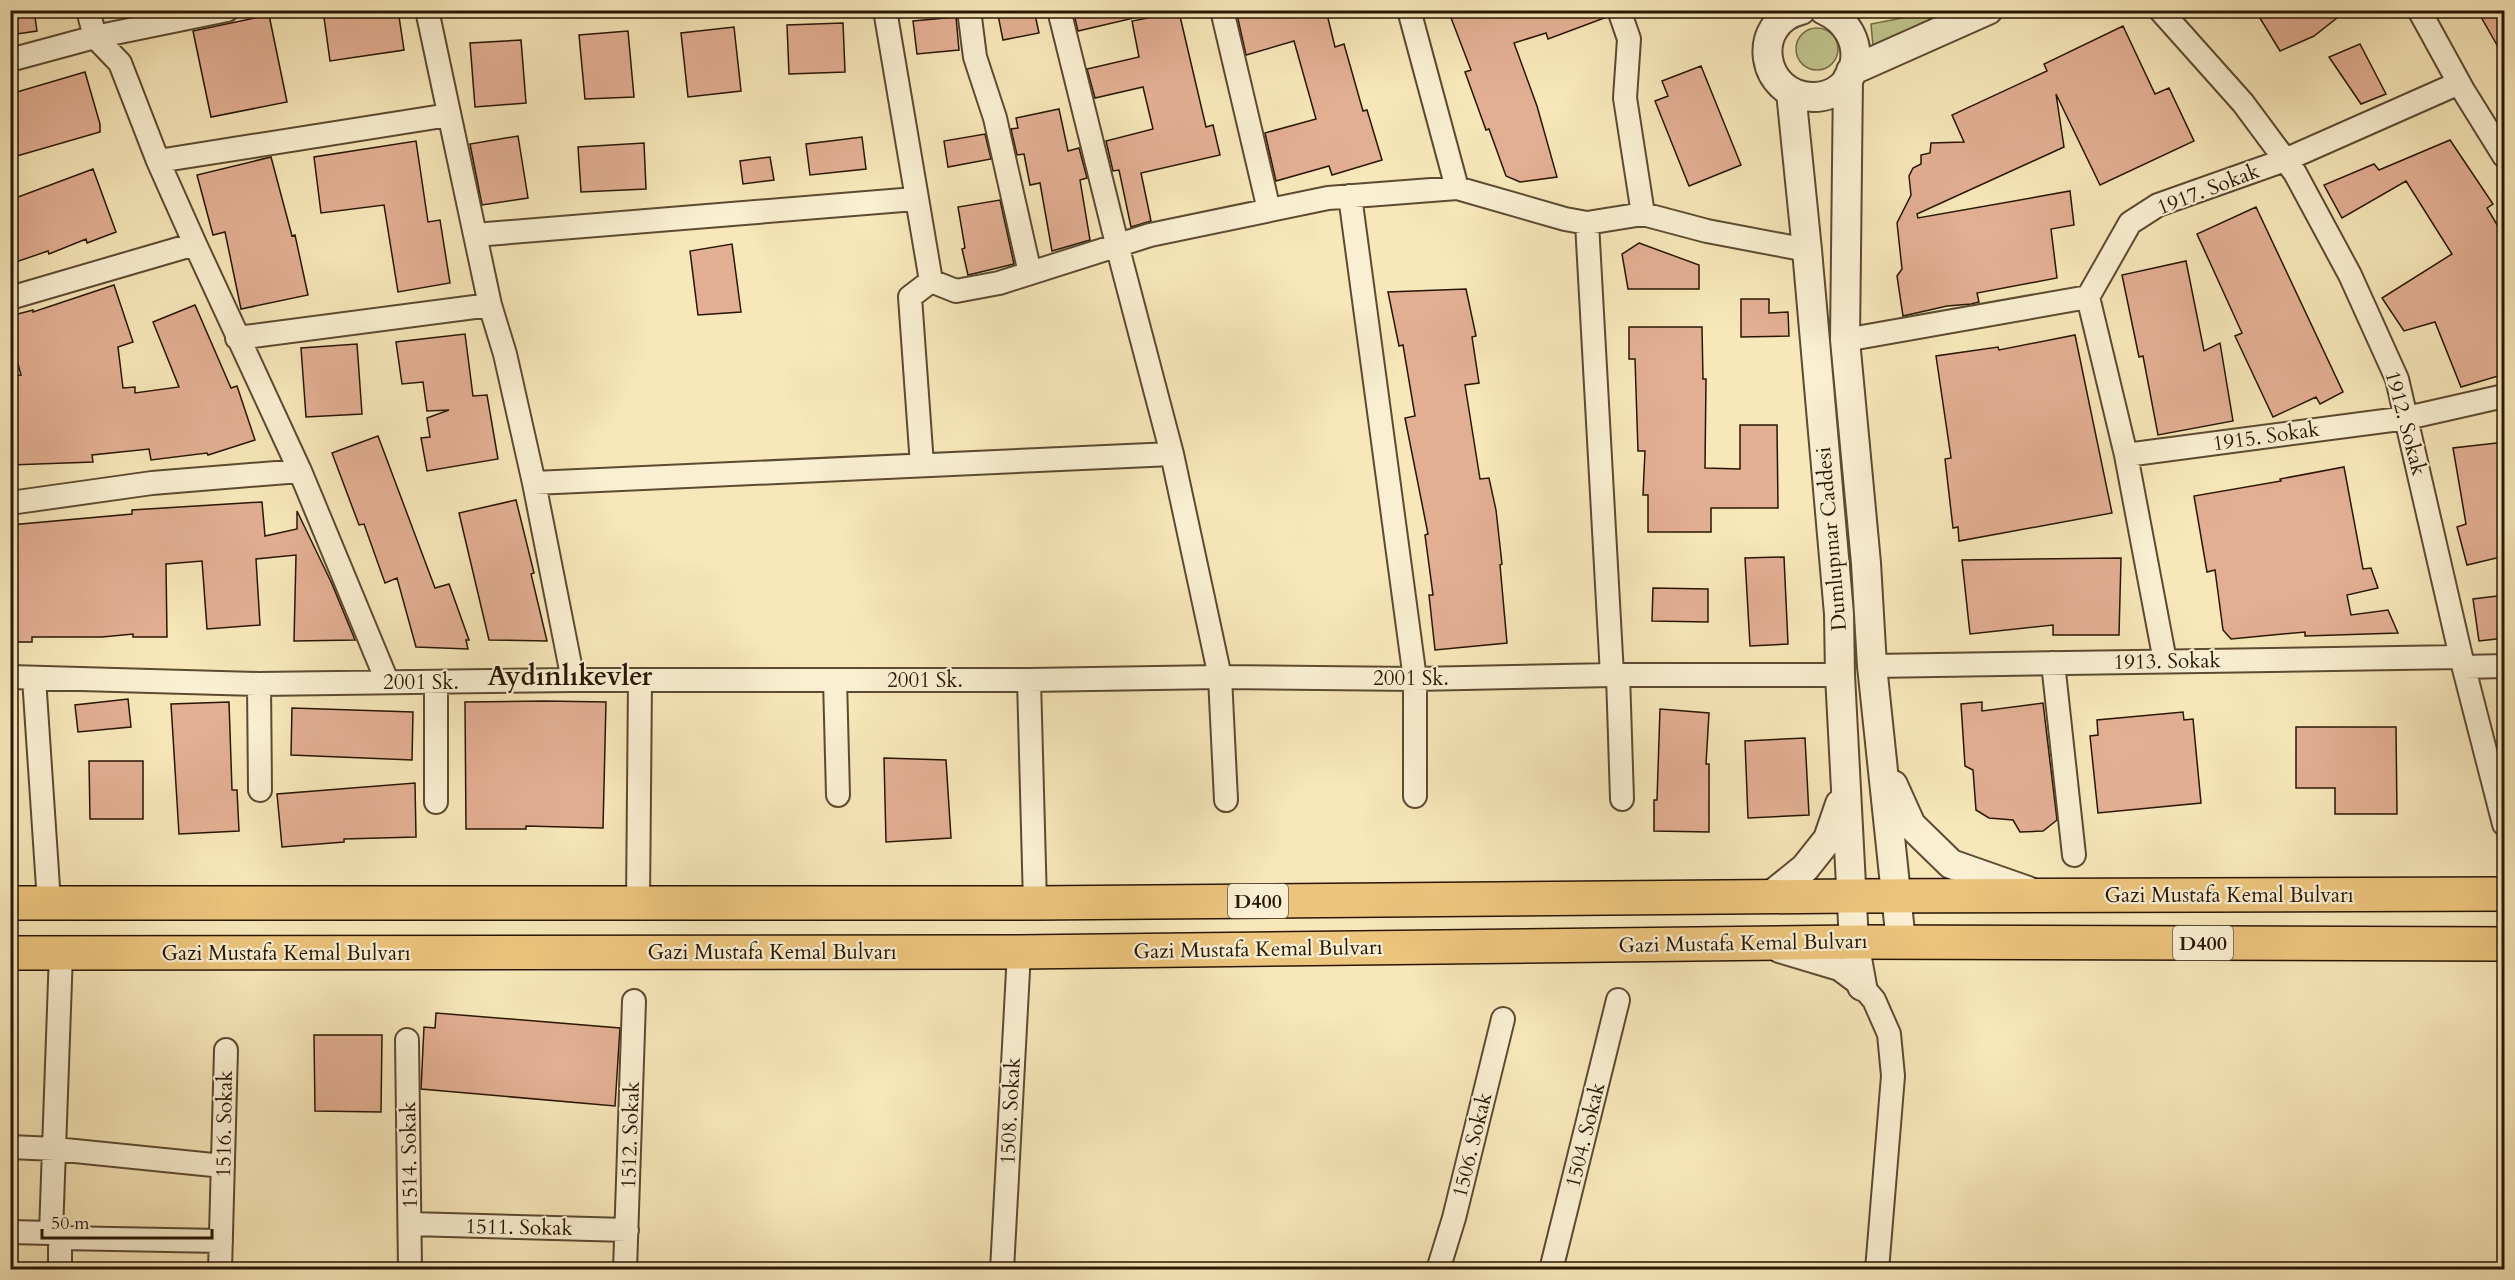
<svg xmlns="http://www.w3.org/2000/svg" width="2515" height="1280" font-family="Cardo,serif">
<rect width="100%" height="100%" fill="#f7e7b9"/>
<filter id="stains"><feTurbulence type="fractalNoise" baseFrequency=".00333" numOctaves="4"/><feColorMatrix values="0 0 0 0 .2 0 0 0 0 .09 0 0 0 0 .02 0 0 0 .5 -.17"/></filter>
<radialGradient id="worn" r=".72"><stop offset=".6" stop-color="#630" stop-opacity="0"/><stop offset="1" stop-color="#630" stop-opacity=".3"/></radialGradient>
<path fill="#c0c48d" stroke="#746d48" stroke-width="1.5" d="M1938,11H1966L1874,57L1871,24Z
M1796 49a21 21 0 1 1 42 0a21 21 0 1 1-42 0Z"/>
<path fill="#e3af93" stroke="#281604" stroke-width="1.5" d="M10,10H34L37,31L10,35Z
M323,10H398L404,50L330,61Z
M997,10H1034L1039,33L1003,40Z
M1073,10H1133L1134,18L1078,31Z
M1236,10H1326L1335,47L1344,44L1363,111L1367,110L1382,160L1332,175L1329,166L1276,181L1265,133L1316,119L1294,41L1246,55Z
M1448,10H1606L1607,17L1548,39L1546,33L1514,43L1537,106L1557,177L1520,182L1506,176L1489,129L1486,130L1465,72L1471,70Z
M2255,10H2347L2314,36L2280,51Z
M2477,10H2505V59Z
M1179,12L1206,127L1213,125L1220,155L1141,173L1151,221L1131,227L1119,170L1113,171L1106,141L1153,129L1143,87L1095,98L1087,69L1139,57L1132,21Z
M269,15L287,102L211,117L193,31Z
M956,17L959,50L917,54L913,21Z
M843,23L845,72L789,74L787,25Z
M2123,26L2155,94L2169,88L2194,141L2100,185L2056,94L2064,147L1917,214L1918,218L2070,191L2074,225L2051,229L2057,278L1977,293L1979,302L1971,304L1947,306L1903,316L1897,276L1902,269L1897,223L1911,195L1909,176L1913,168L1921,164V155L1930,153L1931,143L1964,142L1952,115L2047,71L2044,64Z
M734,27L741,91L688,97L681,33Z
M628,31L634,97L585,99L579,35Z
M521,40L526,103L475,107L470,43Z
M2360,44L2386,94L2361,104L2329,57Z
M1701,66L1741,165L1689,186L1655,101L1668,96L1662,81Z
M85,72L100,124V132L10,158V94Z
M1059,109L1068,151L1079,148L1087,178L1080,180L1090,240L1052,251L1040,183L1030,185L1024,154L1017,155L1011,129L1018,128L1016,118Z
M985,134L991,159L948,167L944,141Z
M518,136L528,198L482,205L470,144Z
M862,137L866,169L810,175L806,144Z
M2450,140L2493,204L2487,208L2505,238V374L2461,387L2435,322L2404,331L2382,298L2452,254L2406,181L2342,218L2324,185L2374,164L2379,170Z
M416,141L428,222L440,220L450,283L398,292L384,205L321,213L314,157Z
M644,143L646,189L581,192L578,147Z
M271,157L292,236L295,235L308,295L241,309L225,232L213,235L197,175Z
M770,157L774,180L743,184L740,161Z
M93,169L116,232L87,243L86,239L49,254L48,251L10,264V200Z
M1000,200L1014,264L968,275L962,249L965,248L958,207Z
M2256,207L2343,392L2320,404L2316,397L2273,417L2235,336L2242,333L2197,234Z
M1639,243L1699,265V289H1628L1622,254Z
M732,244L741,312L698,315L690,251Z
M2186,261L2204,351L2220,343L2233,421L2158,435L2143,356L2139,357L2122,275Z
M114,285L133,342L118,347L123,388L135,387V393L179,387L153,322L195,305L231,388L237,386L255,440L208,455L207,453L151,460L149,449L92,455L93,462L10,465V376L21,375L10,334V316L33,310V312Z
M1466,289L1476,336L1472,337L1479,383L1465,385L1480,479L1489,478L1496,510L1502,564L1500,565L1507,643L1435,650L1429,595H1433L1425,535L1428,534L1405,418L1415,416L1403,345L1399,346L1388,292Z
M1741,299H1769V313L1788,312L1789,336L1741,337Z
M1629,327H1702L1703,379H1706L1705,468L1740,469V425H1777L1778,508H1711V532H1648V495H1643L1645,451H1638L1635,359H1629Z
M465,334L473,396L487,395L498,459L427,471L421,438L430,437L427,418L449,410L427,411L423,382L402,384L396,342Z
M2075,335L2112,513L1959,541L1958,527L1953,528L1945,459L1951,458L1936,356L1998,347L1999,350Z
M357,344L362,414L306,417L301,348Z
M378,436L435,588L449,584L469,640H466L468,649L416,647L397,578L385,583L364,524L359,525L332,453Z
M2505,442V556L2467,565L2457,527L2466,524L2453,448Z
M2344,467L2363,569L2371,568L2378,588L2347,595L2351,615L2388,610L2398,633L2305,636V632L2231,639L2223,630L2215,570L2207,572L2194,496L2281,481L2280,479Z
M516,500L534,573L531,574L547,641L489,640L459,513Z
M262,502L265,536L297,529V511L332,584L355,640L294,641L296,555L256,559L260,625L207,629L202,561L166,564L167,637H133V634L102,637H32V642H10V525L132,514V510Z
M1784,557L1788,644L1750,646L1745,558Z
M2121,558L2119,635H2053V625L1970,634L1962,560Z
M1653,588L1708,589V622L1652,621Z
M2505,595V638L2479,641L2473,599Z
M128,699L131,727L78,732L75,705Z
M545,701L606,702L603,828L526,826V829H466L465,702Z
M229,702L232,790H237L239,831L179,834L171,704Z
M1982,702V711L2043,703L2057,820L2043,831L2020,832L2013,820L1989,818L1976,810L1973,770L1965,766L1961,704Z
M292,708L413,712L412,760L291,755Z
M1660,709L1709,713L1706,764H1709V832L1654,831V800H1657Z
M2183,712L2184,720L2193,719L2201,803L2098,813L2090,736L2098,735L2097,720Z
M2296,727H2396L2397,814H2335V788H2296Z
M1805,738L1809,815L1748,818L1745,741Z
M884,758L946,760L951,838L886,842Z
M89,761H143V819H90Z
M415,783L416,837L344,839V842L282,847L277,794Z
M436,1013L620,1028L615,1106L421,1089L424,1027L435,1028Z
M314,1035H382L381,1112L315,1111Z"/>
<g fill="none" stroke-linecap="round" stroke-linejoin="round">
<g stroke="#5c4a31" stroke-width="26">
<path id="minor" d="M88,10L95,37L120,63L158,161L195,244L300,471L387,681
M427,10L490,305L505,354L534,483L573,680
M885,10L931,281L956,291L999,283L1150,235L1328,198L1457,188L1565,219L1587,223L1643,214L1707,231L1807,250
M969,10L975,57L995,118L1030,273
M1059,10L1122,264L1172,454L1220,677L1226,800
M1222,10L1269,210
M1409,10L1457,188
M1619,10L1629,39L1625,98L1643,214
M2160,10L2243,103L2295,173L2350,275L2397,379L2461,657L2504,824
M2419,10L2463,90L2504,156
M10,60L95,37L227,10
M158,161L449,115
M1350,196L1415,679V796
M1587,223L1612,675
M475,235L915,199
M2088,297L2126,455L2165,661
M10,298L195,244
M237,338L490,305
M1845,340L2088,297L2130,223L2158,205L2285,160L2459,83
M2126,455L2407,418L2504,396
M922,465L910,297L931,281
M534,483L1172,454
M10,503L152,483L300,471
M2053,663L2074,855
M1872,666L2461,657
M2464,667L2504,666
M1618,675L1622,799
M10,677L259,684L573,680H1029L1220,677L1415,679L1612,675H1840
M34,678L49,902
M835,680L838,795
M1029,680L1035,903
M259,684L260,790
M436,802V682
M638,902L640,681
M1779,951L1839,969L1862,986L1874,1000L1889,1034L1893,1076L1877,1270
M407,1040L410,1270
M10,1147L55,1149L223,1166
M411,1224L627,1230
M10,1232L51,1233L60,1238L221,1241
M51,1233L61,953
M60,1270V1238
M220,1270L226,1050
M625,1270L634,1001
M1002,1270L1019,952
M1438,1270L1454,1218L1503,1019
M1551,1270L1618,1000"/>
</g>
<g stroke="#5c4a31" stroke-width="32">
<path id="tertiary" d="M1801,10C1749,23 1761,97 1813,97C1861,97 1873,32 1824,10
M1851,71L1988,10
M1848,78L1845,340L1866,563L1872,666L1901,942
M1791,92L1807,250L1839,614L1840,675L1854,942L1862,986
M1893,785L1911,825L1951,864L2028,891
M1769,897L1805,868L1828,839L1840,804"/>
</g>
<g stroke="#281604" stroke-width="36">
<path id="trunk" d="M10,903H1035L1851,896L2504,894
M10,953L1019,952L1854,942L2504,944"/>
</g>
<use href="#minor" stroke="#faefd2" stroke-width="22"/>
<use href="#tertiary" stroke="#faefd2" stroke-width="28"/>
<use href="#trunk" stroke="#ecc47c" stroke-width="33"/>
</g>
<g text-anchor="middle" stroke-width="4.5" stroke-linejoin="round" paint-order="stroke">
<g fill="#faefd2" stroke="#675742" stroke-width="1.5">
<rect x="1228" y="884" width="60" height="34" rx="4.5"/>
<rect x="2173" y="926" width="60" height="34" rx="4.5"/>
</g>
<g font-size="20" font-weight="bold" fill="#281604">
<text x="1258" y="908">D400</text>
<text x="2203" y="950">D400</text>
</g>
<g font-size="21" fill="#281604" stroke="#faefd2">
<text transform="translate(2208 189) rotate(-21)" y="7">1917. Sokak</text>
<text transform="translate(2406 423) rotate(75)" y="7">1912. Sokak</text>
<text transform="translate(2266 436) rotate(-8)" y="7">1915. Sokak</text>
<text transform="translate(1831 539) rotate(-95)" y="7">Dumlupınar Caddesi</text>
<text transform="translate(2167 661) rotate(-1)" y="7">1913. Sokak</text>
<text x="1411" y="685">2001 Sk.</text>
<text x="925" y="687">2001 Sk.</text>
<text x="421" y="689">2001 Sk.</text>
<text x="2229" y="902">Gazi Mustafa Kemal Bulvarı</text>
<text transform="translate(1743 943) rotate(-1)" y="7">Gazi Mustafa Kemal Bulvarı</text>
<text transform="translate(1258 949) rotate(-1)" y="7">Gazi Mustafa Kemal Bulvarı</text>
<text x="772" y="959">Gazi Mustafa Kemal Bulvarı</text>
<text x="286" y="960">Gazi Mustafa Kemal Bulvarı</text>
<text transform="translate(1010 1111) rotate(-87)" y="7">1508. Sokak</text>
<text transform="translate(224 1124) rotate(-89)" y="7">1516. Sokak</text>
<text transform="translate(630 1135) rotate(-88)" y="7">1512. Sokak</text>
<text transform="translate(1585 1135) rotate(-76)" y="7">1504. Sokak</text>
<text transform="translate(1472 1145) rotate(-76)" y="7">1506. Sokak</text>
<text transform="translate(409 1155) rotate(-91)" y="7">1514. Sokak</text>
<text transform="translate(519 1227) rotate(1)" y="7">1511. Sokak</text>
</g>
<g font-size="27" font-weight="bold" fill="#281604" stroke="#faefd2">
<text x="570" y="685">Aydınlıkevler</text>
</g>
</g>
<rect width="2515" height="1280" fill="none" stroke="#f7e7b9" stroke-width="36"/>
<rect x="12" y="12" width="2491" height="1256" fill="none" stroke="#281604" stroke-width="3"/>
<rect x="18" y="18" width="2479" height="1244" fill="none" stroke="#281604" stroke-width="1.5"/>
<path d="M42 1229v9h170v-9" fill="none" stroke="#281604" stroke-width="3"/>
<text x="51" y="1229" font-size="18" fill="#281604" stroke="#faefd2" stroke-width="4.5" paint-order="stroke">50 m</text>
<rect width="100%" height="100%" filter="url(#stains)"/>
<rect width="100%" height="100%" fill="url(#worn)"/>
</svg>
